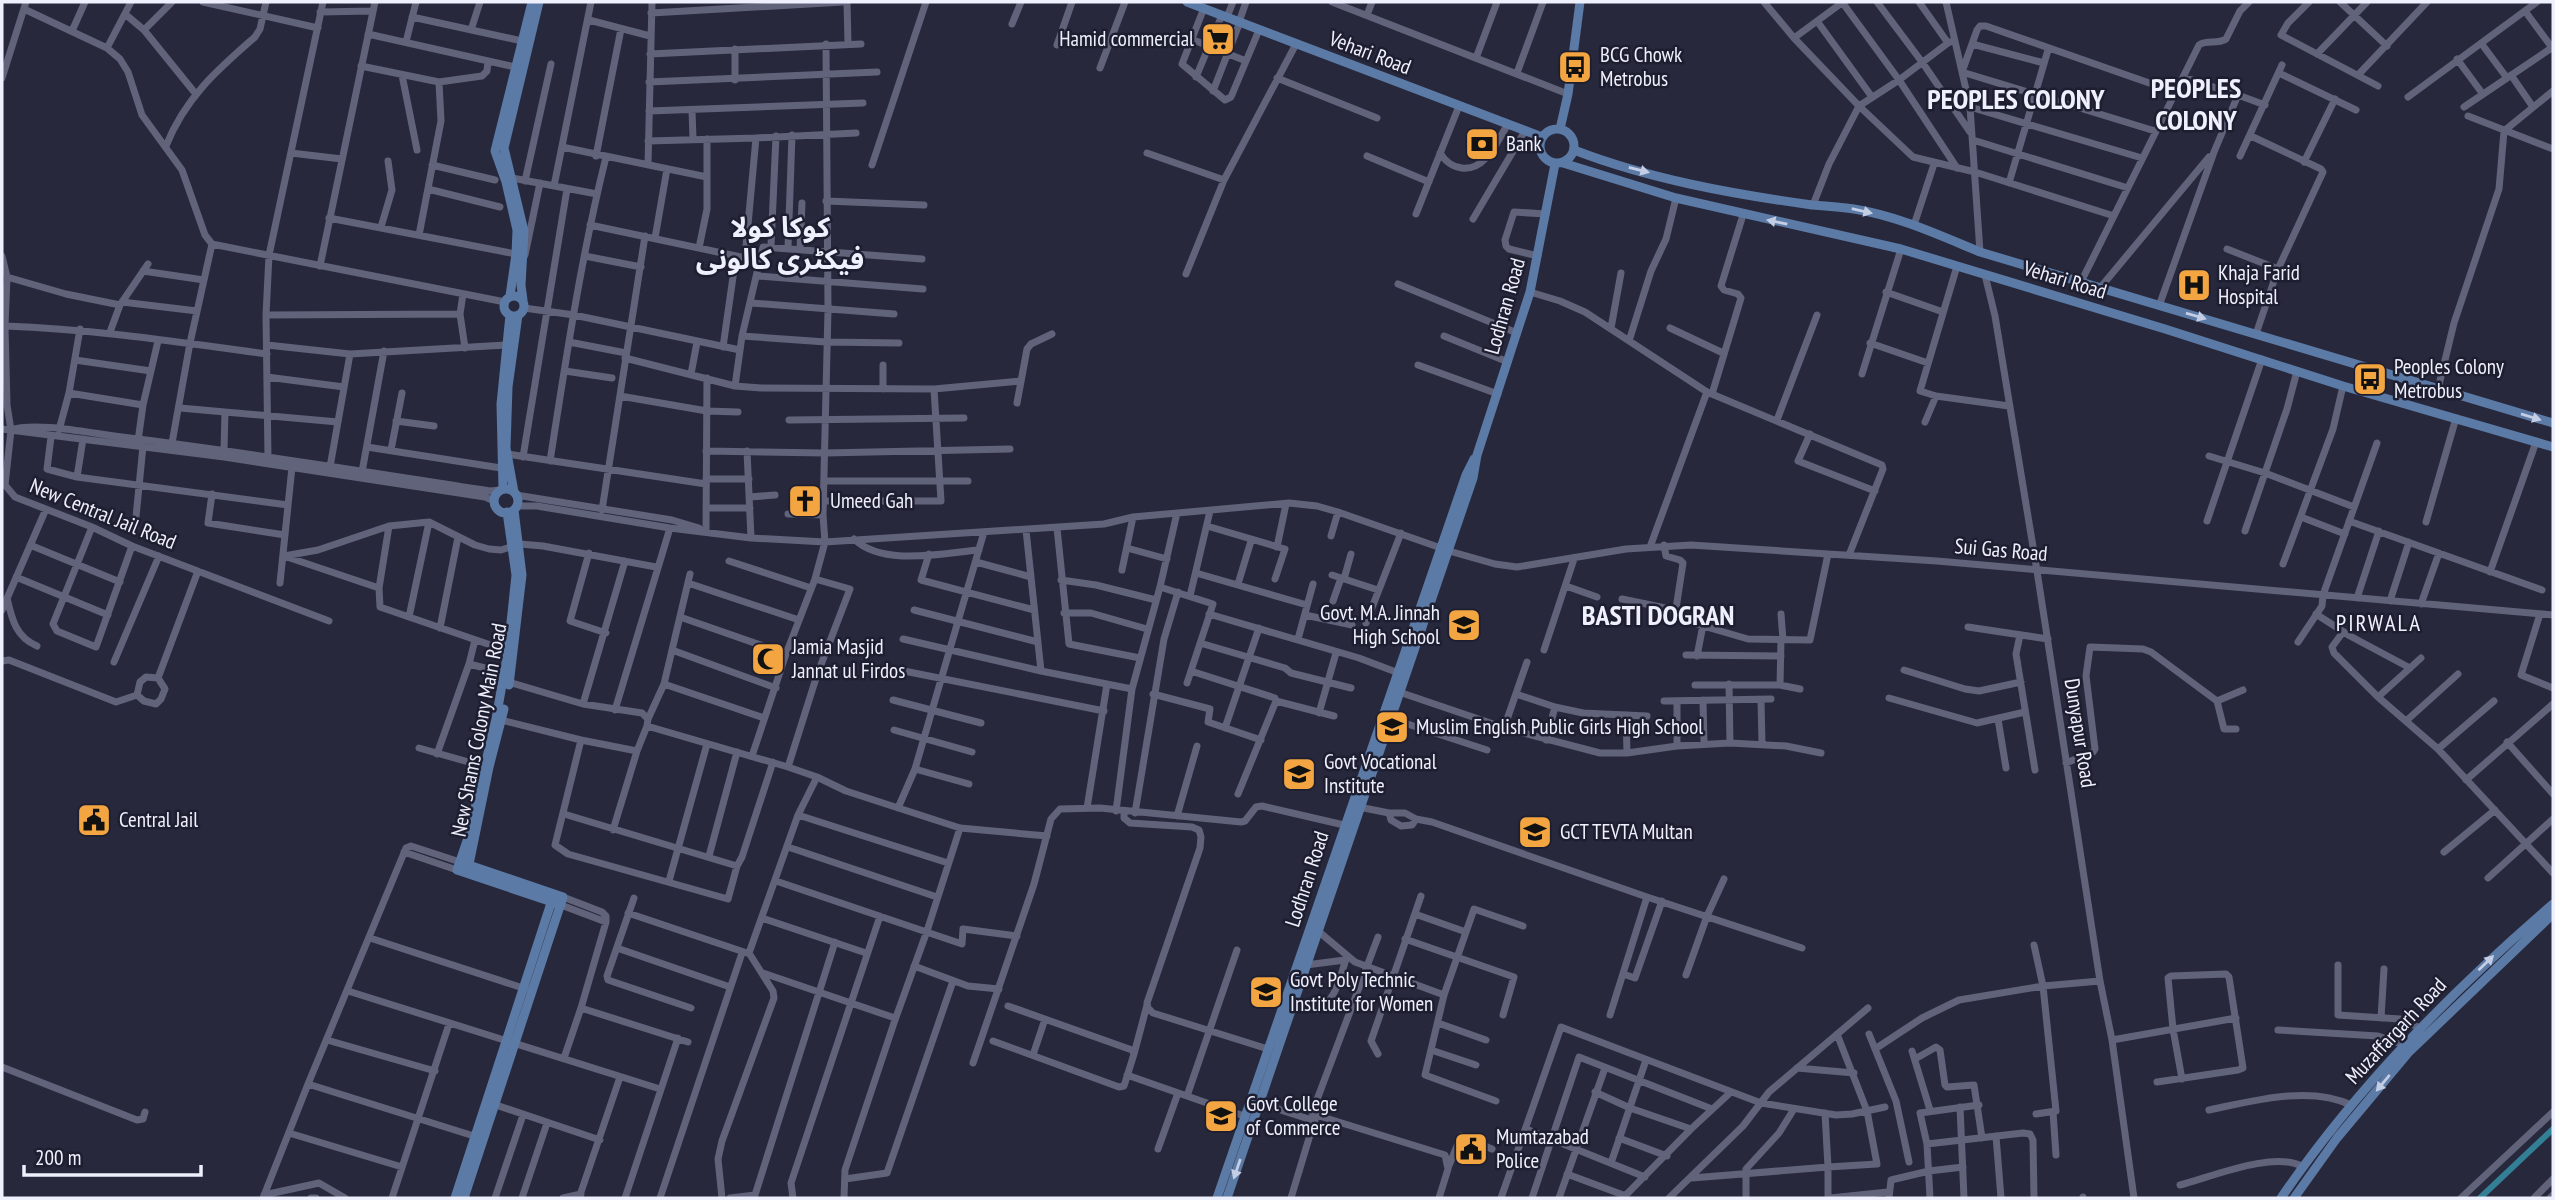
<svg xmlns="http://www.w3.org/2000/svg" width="2555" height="1200" font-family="'PT Sans Narrow','Noto Sans Arabic',sans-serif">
<rect width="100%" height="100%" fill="#27283c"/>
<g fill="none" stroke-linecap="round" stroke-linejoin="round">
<path stroke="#327f96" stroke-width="6" d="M2480,1198L2553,1129"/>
<path stroke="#61637a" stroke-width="7" d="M203,2L318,28
M847,2L848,44
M1332,2L1568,94
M1764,2L1794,38L1859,106L1913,157L1975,172L2114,216
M1842,2L1899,80L1957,168
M1877,2L1922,62L1970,132
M1919,2L1948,43L1950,42
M1946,2L1970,107L1980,252
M2309,2L2288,23L2281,35L2378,86
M2340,2L2387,46
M1204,8L1182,64L1225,100L1231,97L1259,30
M24,9L107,48L120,59L128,72L142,115L182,170L205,235L212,244L505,302
M2525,11L2553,49
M320,12L372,11
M651,13L843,2
M125,14L144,30L195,93
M1367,15L1372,2
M412,17L522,41
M1227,17L1233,2
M589,20L650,36
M1817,21L1872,97
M1239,22L1246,2
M1012,24L1021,2
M144,30L172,2
M471,30L480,2
M72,31L85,2
M368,34L515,67
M1794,38L1843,2
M1191,39L1246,61
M406,42L416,2
M2481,43L2507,78
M1972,44L2044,63
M1057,45L1072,2
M107,48L131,2
M735,49V80
M650,54L861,44
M2317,54L2367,2
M1476,58L1497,2
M2457,59L2482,93
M361,66L439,82L482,76L487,71L488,61
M1100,68L1125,2
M1517,73L1543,2
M2279,73L2356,110
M2359,74L2427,2
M402,75L417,150
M2511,75L2533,107
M1196,77L1222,15
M2,78L26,2
M1277,78L1377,118
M649,82L877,72
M1213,91L1240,22
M2238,95L2265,105
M2408,97L2537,2
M1970,107L2142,158
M2464,107L2553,47
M692,110L693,139
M649,111L863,103
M2468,116L2553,149
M2155,131L1962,72L1977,30L1980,26H1986L2175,92
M2251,136L2321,169L2323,172L2278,269L2256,334
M1973,140L2128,188
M648,141L756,138
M166,146C185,98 217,70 255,37L260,29L266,2
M562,147L707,177
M291,153L342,159
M1147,153L1224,180
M1440,153C1445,161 1452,167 1462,168C1486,171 1497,141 1508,124
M596,156L621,29
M1367,156L1429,182
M2240,156L2282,65
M2304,162L2335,99
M432,165L495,180
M648,165L652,2
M872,165L926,2
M512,178L597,194
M525,181L551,64
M2009,183L2048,50
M554,186L591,2
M428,189L500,207
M826,201L924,205
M1813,205L1829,164L1859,106L1899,80L1948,43
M1416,214L1459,106
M329,218L516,254
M1473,219L1525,131
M590,225L760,261
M1914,225L1934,164
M381,227L392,190L388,161
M419,235L441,121L439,82
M655,238L667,169
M771,246L776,136
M699,248L707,209V139
M788,248L792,135
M800,249L802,203
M2227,249L2278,269
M525,255L540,183
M2,256L7,277L5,326L7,405L11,430L5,485L15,497L92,527L132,546L329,621
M585,256L641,267
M1538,256L1509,249L1506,246L1505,240L1514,212L1546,214
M745,257L756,138L856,133
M320,266L375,2
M1957,266L1920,391L1936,396L2009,406
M143,271L204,280
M1186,274L1224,180L1296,44
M1985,275L1995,316L2037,571L2100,981L2112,1040L2134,1198
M758,276L923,289
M7,277L66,294L120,305
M2081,282L2199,45C2207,39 2217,45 2226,39L2240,11L2249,2
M1398,284L1517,333
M2100,288L2209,157
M1530,292L1560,301L1585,312L1707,392L1882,465L1883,469L1849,555
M1886,292L1943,312
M463,294L460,314L465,348
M122,302L197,311
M751,303L894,314
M2159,306L2214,152L2238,95L2183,77
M524,308L574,315L740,350
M266,315L460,314
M5,326C93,329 179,342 267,354
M1611,328L1621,273
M1670,328L1723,353
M110,332L120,305L148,264
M742,336L826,342L899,343
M1444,336L1508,362
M1629,341L1651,271L1666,239L1676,198
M569,342L626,353
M1870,343L1928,363
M267,345L350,354L506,345
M723,347L736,256
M625,358L735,386L761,388L934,389L1020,381
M75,360L151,371
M883,365V389
M1418,365L1498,394
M565,371L612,378
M691,374L697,342
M1862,374L1901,249
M267,377L344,387
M735,386L742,336L763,247L922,259
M2438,389L2454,323L2499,189L2504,131L2553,91
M69,393L143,405
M1712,394L1741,298L1738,294L1724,290L1721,286L1743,215
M620,396L707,411L738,412
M1017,403L1027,349L1031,344L1052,334
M180,408L225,412L224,450
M225,412L338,422
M789,420L964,418
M1777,420L1817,315
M396,421L434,426
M1925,422L1936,396
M2,429L224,457L485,497L494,501
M11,430C36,421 94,434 122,437C245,452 367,472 490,491L500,490
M59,430L69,393L80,329
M1810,434L1798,461L1875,491
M51,437L47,469L77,477L288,505
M138,441L143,405L158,341
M172,443L190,343L212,244
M367,447L501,468
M391,450L402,393
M706,451L825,453L1010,449
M747,451L751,538
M507,454L706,484
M2209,456L2265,473L2354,507
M523,457L567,189
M268,458L266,315L269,255L323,2
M550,461C566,359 581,257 606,157
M330,467L350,354
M362,472L384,351
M77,477L83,439
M706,479H749
M825,481H968
M212,494L208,523L285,535
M516,495L672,520L699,528
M750,497L775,495
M824,501H941L934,389
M516,506H537L670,528L751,538L825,542L1104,524L1133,517L1289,503L1317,506L1338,512L1441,548
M706,508H750
M602,510L645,236
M788,514L823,515
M2301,517L2345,534
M2207,521L2262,359
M2349,521L2542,590
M2426,522L2456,418
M389,526L379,588L380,607L508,651
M1207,526L1285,549L1275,579
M92,527L53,624L57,631L96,647L132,546
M135,527L143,446
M1057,528L1069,644L1140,658
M1026,530L1041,671
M706,531L707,378
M2245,531L2287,409L2297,371
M1331,536L1338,512
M854,539C883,567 943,553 979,550
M30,545L120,582
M1664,545L1666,556L1680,560L1683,563L1675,615L1679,619L1748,639L1810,640L1828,554
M1277,547L1286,504
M1650,547L1707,392
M1127,548L1167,559
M1449,551L1495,564L1517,567L1626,549L1691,545L1937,561L2553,615
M589,553L570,621L606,633
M929,554L921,580L1034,610
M729,561L811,588
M976,562L1031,577
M2283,564L2333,429L2343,386
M1122,570L1133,517
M2490,572L2536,442
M1196,573L1307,605
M1332,575L1378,590
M16,577L108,615
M1344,579L1351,554
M1061,580L1096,585L1156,600
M280,583L292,467
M688,583L799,620
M1238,584L1251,541
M1566,586L1597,597
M1160,587L1213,604L1187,683
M379,588L284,556L318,550L389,526L429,522L475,545L489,549L501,550L520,544L543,546L656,567
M1190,596L1210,511
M7,598C12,620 16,637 37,646
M2357,598L2379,531
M1622,599L1675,610
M1333,601L1341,578
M2390,601L2409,542
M2421,604L2439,553
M2,610L46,509
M914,610L1038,642
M1064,613H1091L1147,629
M1209,614L1359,658L1396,672
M1781,614L1783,640
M2316,614L2350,636L2410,668
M2540,614L2521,675L2553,688
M1305,615L1352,625
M409,617L429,522
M680,617L786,654
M1366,623L1401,533
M1968,627L2048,639
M440,628L458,537
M2343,632L2332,647L2334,653L2378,697L2438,749L2553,873
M2020,635L2016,654L2035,770
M903,639L1041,671L1132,689
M1298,639L1313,584
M2298,642L2322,606L2323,595L2377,443
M1200,643L1285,668L1291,673L1351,688
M672,650L776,688
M1544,650L1574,559
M1686,655L1781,656
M1697,656L1703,625
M2,661L9,660L116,702L137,695L140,682L146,677L158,678L165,689L161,699L156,704L144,701L137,695
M114,662L159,556
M469,664L505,673
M894,669L1104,711
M1904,670L1965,689L1979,691L2021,682
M1191,671L1275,698L1276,701L1238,794
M158,678L198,571
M505,681L583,704L642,713L648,719L647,726L637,751L613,830
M664,684L764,718
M1729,684L1730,743
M1695,685H1780L1800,689
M1780,685L1781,640
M1399,692L1508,729L1600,753H1627L1677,746L1730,743L1786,746L1821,753
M1153,694L1210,709L1208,722L1261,740
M1516,694L1555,707L1583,713L1647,716
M2378,697L2421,658
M1889,698L1977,723L2025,712
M893,700L981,723
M1703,700L1704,743
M1761,700L1762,744
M1276,701L1334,716
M1664,701L1771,699
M1677,701V746
M2217,701L2243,690
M583,704L625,561
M615,710L670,528
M1319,713L1336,653
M1626,715L1627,753
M1389,718L1487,750
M497,719L581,740L637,751
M648,719L664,684L690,574
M1998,719L2006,768
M2406,721L2458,674
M647,726L788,767L817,777L846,791L960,828L1047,836
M1225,728L1259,628
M1504,728L1527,662
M894,730L972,752
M581,740L555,845L568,854L728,899L737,866L742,857L773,762
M1546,740L1555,707
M2507,742L2553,794
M419,748L483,766
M2438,749L2494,701
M437,754L469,664L475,640
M752,756L786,654L815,579L825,542L823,515L828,310L826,44
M2066,763L2093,752L2095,749L2086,676L2090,647L2143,649L2151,652L2217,701L2224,729H2236
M788,767L817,675L850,589L815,579
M915,769L969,784
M2466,780L2553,704
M1359,807L1389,813H1405L1416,819L1432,822L1647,897L1802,948
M898,808L915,769L984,532
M1087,808L1107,684
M1116,811L1132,689L1160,587L1177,513
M1124,812V818L1130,823L1192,827L1199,830L1201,837L1200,848L1147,1003L1148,1008L1153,1013L1268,1049
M1135,813L1164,639L1178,592
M1389,813L1391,820L1401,826L1412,825L1416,819
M564,814L737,866
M798,815L948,863
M1177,816L1197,746
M788,847L937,897
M404,852L457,870
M2444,852L2495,810
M709,856L737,752
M2488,878L2553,819
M669,881L707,744
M776,881L962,944L963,929L1017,936
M563,897L602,912L606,916V922L581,1008L564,1058
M634,898L607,976L608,980L691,1008
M561,905L606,922
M628,913L747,953
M1415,914L1466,932L1444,995
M762,918L866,953
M1318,931L1355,962L1444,995L1425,1075L1496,1101
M1466,932L1474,909L1523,926
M370,938L526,989
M1405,939L1514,977L1503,1015
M2034,945L2043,986L2056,1111L2036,1114
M617,948L730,987
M1306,965L1345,960
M2338,965V1015L2400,1019L2420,1028
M914,966L968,986L999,989
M763,973L895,1018
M1623,974L1635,978L1662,901
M1686,975L1707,916L1724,879
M348,991L660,1089
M1293,1003L1317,1010C1337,1000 1340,976 1347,956
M581,1008L688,1042
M1610,1015L1647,897
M2381,1018L2384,969
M1438,1023L1486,1040
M2278,1030L2378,1036L2404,1045
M1869,1034L1896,1101L1909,1162
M327,1040L435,1071
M2112,1040L2236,1018
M993,1041L1119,1087L1124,1086L1134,1054L1132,1050L1008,1006
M1875,1049L1922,1018L1959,1000L2043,986L2100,981
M1431,1050L1476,1065
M1912,1051L1930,1110
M1134,1054L1147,1005
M1378,1054L1371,1041L1421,896
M1033,1055L1045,1019
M1915,1059L1936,1047L1940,1050L1945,1085L1947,1087L1974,1085L1982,1138
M973,1063L1034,884L1051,819L1060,809L1100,808L1241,822L1245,821L1256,807L1262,806L1344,825
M2,1067L137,1120L143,1119L145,1112
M1797,1068L1854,1073
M1127,1075L1244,1116
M2157,1082L2238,1070L2243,1068L2229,977L2226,974L2171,976L2168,978L2173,1029L2182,1079
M308,1084L477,1137
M1595,1092L1630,1108L1691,1129
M1187,1096L1237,950
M1250,1100L1315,1121
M487,1102L600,1140
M1960,1107L1964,1198
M2209,1110C2252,1101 2310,1085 2351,1105
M2053,1112L2056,1155
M1825,1113L1828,1167L1877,1164L1867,1111L1837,1034
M1316,1115L1312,1113L1378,937
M1526,1129L1645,1177
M289,1133L402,1167
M1996,1136L2001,1198
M1619,1138L1667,1156
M1927,1144L2023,1133L2030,1134L2033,1140L2034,1198
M1158,1149L1178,1093
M1611,1163L1646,1060
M1448,1168L1461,1136L1492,1149
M1567,1174L1626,1196
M1692,1178L1828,1167V1198
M845,1179L887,1173L953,981
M2180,1185C2211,1177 2275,1150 2303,1167
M264,1195L319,1183L345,1198
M2083,1197V1198
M263,1198L308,1084L406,848L411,846L460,862
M311,1198H316
M392,1198L449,1024
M495,1198L523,1115
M522,1198L547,1123
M563,1198L581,1194
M579,1198L620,1077
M625,1198L678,1038
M660,1198L742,953
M722,1198L718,1159L722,1141L774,998L773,991L749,953L798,815L817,777
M730,1198L755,1195L835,942
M793,1198L791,1183L880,916
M844,1198L845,1170L895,1020L927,931L960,828
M1291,1198L1316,1115L1445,1155L1448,1169L1439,1198
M1501,1198L1561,1027L1761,1103L1836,1115L1852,1114L1885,1107
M1532,1198L1579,1057L1712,1109
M1559,1198L1605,1068
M1623,1198L1691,1129L1731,1092
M1669,1198L1743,1126L1769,1092L1868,1008
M1746,1198V1169L1779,1133L1794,1109
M1830,1198L1888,1192
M1889,1198L1891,1180L1929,1171L1963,1167
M1930,1198L1927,1144L1920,1113L1979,1105
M2461,1198L2553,1112
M2534,1198L2553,1179
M2550,1198L2553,1195"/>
<path stroke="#5b7aa5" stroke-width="9" d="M1187,2L1542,137
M1540 146a17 17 0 1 1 34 0a17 17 0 1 1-34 0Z
M1560,129L1568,94L1580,2
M1574,150C1649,179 1732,194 1812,205C1826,206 1840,207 1854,209C1898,216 1939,235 1980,252L2553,423
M1563,163L1676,198L1901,249L2165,329L2343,386L2553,447
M504 306a10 10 0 1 1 20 0a10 10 0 1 1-20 0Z
M510,296L516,254L517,230L506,182L495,151L532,2
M523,300L521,285L524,231L504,148L539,2
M503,489L501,404L510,315
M494 501a12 12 0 1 1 24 0a12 12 0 1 1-24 0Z
M514,492L506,448L508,387L518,315
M507,512L516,575L508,651L496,719L468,838L457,870L561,905
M509,685L522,575L514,510
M460,862L563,897L464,1198
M468,869L489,767L504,709
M455,1198L553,897
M1217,1198L1466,475L1474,459
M1227,1198L1473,478L1477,455L1530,292L1555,164
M2281,1198C2357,1087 2451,992 2553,904
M2294,1198L2337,1138L2408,1053L2553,914"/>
</g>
<defs><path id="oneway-solid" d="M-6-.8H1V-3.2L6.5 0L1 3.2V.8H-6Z" transform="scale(1.75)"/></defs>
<g fill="#c3cde3">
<use href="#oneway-solid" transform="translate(1639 170) rotate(14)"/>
<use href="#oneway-solid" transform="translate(1862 211) rotate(13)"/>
<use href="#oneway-solid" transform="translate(1777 222) rotate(-168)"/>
<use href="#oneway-solid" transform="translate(2196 316) rotate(16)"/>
<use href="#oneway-solid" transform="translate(2531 417) rotate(17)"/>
<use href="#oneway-solid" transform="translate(2486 963) rotate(-44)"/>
<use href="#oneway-solid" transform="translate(2383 1083) rotate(130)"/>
<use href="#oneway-solid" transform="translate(1237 1169) rotate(109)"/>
</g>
<defs>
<g id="supermarket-square" transform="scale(1.75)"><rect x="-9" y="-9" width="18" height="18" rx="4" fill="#f2a541" stroke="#1e1e31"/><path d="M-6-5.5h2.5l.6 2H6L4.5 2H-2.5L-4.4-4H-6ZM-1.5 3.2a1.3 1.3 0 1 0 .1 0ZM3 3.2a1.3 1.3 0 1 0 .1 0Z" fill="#111"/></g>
<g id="bus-square" transform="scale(1.75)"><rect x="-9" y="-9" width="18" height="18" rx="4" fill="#f2a541" stroke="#1e1e31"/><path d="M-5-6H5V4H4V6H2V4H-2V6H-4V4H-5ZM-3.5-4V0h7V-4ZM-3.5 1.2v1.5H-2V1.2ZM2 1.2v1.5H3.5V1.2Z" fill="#111"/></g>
<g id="bank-square" transform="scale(1.75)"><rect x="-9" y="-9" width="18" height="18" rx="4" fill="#f2a541" stroke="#1e1e31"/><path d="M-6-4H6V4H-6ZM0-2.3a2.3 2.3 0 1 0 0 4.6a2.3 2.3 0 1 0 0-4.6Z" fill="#111"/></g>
<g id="hospital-square" transform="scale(1.75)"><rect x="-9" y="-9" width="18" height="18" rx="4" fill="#f2a541" stroke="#1e1e31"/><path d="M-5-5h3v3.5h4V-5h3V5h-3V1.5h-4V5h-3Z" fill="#111"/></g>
<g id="church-square" transform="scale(1.75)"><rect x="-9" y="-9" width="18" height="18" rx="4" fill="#f2a541" stroke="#1e1e31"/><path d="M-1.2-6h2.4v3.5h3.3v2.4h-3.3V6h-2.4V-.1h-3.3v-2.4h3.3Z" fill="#111"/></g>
<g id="school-square" transform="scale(1.75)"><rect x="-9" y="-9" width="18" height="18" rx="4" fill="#f2a541" stroke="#1e1e31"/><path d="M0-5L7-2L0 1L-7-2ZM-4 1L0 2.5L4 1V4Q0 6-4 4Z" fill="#111"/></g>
<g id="mosque-square" transform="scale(1.75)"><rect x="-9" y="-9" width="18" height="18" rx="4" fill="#f2a541" stroke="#1e1e31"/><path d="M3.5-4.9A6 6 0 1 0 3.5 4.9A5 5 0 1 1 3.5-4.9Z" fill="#111"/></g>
<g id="university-square" transform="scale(1.75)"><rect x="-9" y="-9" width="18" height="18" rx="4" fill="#f2a541" stroke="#1e1e31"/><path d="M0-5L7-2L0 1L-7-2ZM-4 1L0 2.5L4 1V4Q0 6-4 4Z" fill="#111"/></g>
<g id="civic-square" transform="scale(1.75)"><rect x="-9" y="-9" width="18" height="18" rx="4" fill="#f2a541" stroke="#1e1e31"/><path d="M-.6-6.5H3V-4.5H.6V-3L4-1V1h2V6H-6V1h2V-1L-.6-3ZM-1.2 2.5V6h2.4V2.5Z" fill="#111"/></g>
</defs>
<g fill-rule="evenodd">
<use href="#supermarket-square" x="1218" y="39"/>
<use href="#bus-square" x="1575" y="67"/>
<use href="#bank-square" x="1482" y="144"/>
<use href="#hospital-square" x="2194" y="285"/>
<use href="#bus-square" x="2370" y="379"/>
<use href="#church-square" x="805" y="501"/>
<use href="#school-square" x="1464" y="625"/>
<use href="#mosque-square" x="768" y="659"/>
<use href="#school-square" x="1392" y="727"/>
<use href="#university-square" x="1299" y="774"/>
<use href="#civic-square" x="94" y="820"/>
<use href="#university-square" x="1535" y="832"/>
<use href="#school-square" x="1266" y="992"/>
<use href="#school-square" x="1221" y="1116"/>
<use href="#civic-square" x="1471" y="1149"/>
</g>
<g text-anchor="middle" stroke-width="5" stroke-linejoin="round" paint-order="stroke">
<g font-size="21" fill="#eff0fd" stroke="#1e1e31" text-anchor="start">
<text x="1194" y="46" text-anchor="end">Hamid commercial</text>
<text x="1600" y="62">BCG Chowk<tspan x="1600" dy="24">Metrobus</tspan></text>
<text x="1506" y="151">Bank</text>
<text x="2218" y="280">Khaja Farid<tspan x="2218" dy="24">Hospital</tspan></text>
<text x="2394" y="374">Peoples Colony<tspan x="2394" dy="24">Metrobus</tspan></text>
<text x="830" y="508">Umeed Gah</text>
<text x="1440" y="620" text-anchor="end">Govt. M.A. Jinnah<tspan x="1440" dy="24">High School</tspan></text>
<text x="792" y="654">Jamia Masjid<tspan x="792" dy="24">Jannat ul Firdos</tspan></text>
<text x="1416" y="734">Muslim English Public Girls High School</text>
<text x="1324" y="769">Govt Vocational<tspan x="1324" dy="24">Institute</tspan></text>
<text x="119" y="827">Central Jail</text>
<text x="1560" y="839">GCT TEVTA Multan</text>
<text x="1290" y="987">Govt Poly Technic<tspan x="1290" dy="24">Institute for Women</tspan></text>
<text x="1246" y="1111">Govt College<tspan x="1246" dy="24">of Commerce</tspan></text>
<text x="1496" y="1144">Mumtazabad<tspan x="1496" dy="24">Police</tspan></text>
</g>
<g font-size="21" fill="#eff0fd" stroke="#1e1e31">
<text transform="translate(1370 53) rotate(21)" y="7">Vehari Road</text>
<text transform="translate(2065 280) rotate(17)" y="7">Vehari Road</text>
<text transform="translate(1505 306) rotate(-74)" y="7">Lodhran Road</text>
<text transform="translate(103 514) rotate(22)" y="7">New Central Jail Road</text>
<text transform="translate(2001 550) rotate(5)" y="7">Sui Gas Road</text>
<text transform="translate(479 730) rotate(-79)" y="7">New Shams Colony Main Road</text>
<text transform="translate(2080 733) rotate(81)" y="7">Dunyapur Road</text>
<text transform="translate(1307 879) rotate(-72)" y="7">Lodhran Road</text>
<text transform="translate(2396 1031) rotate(-47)" y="7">Muzaffargarh Road</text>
</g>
<g font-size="23" letter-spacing="2" fill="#eff0fd" stroke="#1e1e31">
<text x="2379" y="631">PIRWALA</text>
</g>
<g font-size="28" font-weight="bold" fill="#eff0fd" stroke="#1e1e31">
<text x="2196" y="98">PEOPLES<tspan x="2196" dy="32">COLONY</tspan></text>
<text x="2016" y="109">PEOPLES COLONY</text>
<text x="780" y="237">کوکا کولا<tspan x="780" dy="32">فیکٹری کالونی</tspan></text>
<text x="1658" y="625">BASTI DOGRAN</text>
</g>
</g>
<rect width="2555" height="1200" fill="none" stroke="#eff0fd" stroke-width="7"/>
<path d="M24 1165v10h177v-10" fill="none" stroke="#eff0fd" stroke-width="3.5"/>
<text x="35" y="1165" font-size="21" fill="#eff0fd" stroke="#1e1e31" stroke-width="5" paint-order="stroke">200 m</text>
</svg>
